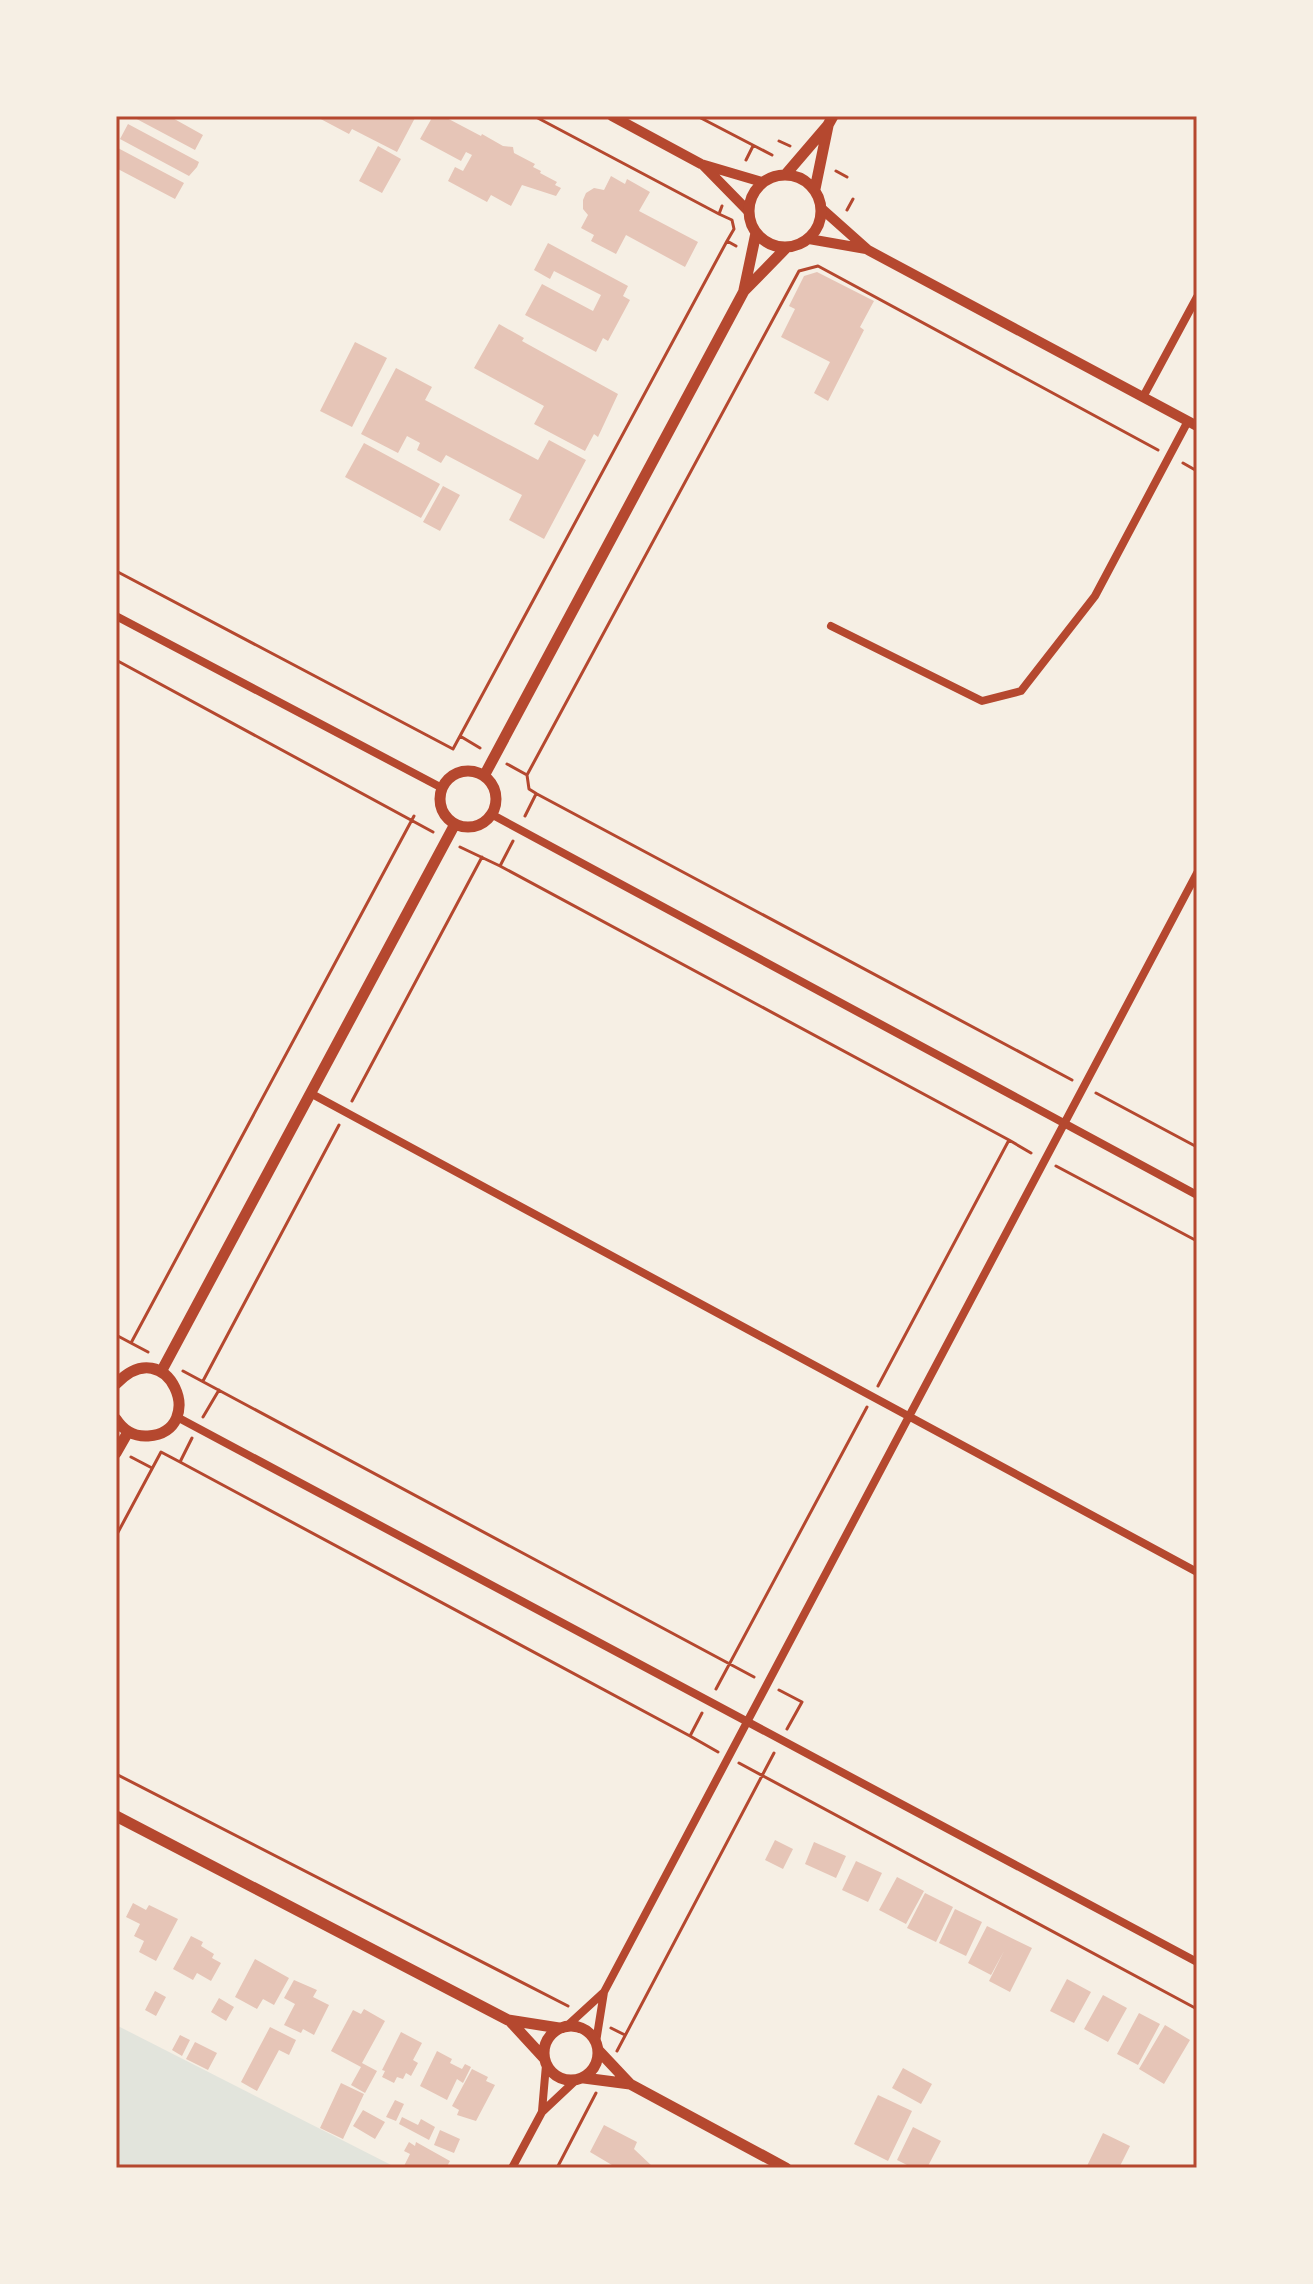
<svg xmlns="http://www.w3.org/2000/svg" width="1313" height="2284" font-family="'Titillium Web',sans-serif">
<rect width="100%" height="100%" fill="#f6efe4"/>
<path fill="#e2e4dc" d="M116,2025L397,2168H116Z"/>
<path fill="#e6c5b7" d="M131,116H169L203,135L195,150Z
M315,116H416L397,152L352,129L349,134Z
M433,116H443L481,136L482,134L503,146L513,147L514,153L535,164L533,167L541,171L540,173L557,182L555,185L561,188L556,196L522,185L511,206L491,195L487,202L448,181L455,167L463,171L472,155L466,152L461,161L420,139Z
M128,124L199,162L197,167L189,176L120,139Z
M378,146L401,159L382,193L359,181Z
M116,147L184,183L175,199L116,168Z
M611,176L625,184L627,179L650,192L639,211L698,242L685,267L626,235L616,254L591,241L594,235L581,228L588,215L583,209V200L586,193L594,188L604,190Z
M548,243L628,286L623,296L630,300L608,341L603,338L596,352L525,315L542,284L593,311L601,295L554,271L550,279L534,270Z
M817,272L874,301L860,327L864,330L828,401L814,393L830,362L781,337L795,309L789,306L804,276Z
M499,324L524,338L522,341L618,394L598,437L594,434L585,451L534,424L544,406L474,368Z
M355,342L387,358L352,427L320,411Z
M396,368L432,387L425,400L538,460L549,440L586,460L544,539L509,520L522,495L446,455L441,463L417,450L420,443L407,436L398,453L361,434Z
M364,443L440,484L421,518L345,477Z
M443,486L460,495L440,531L423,522Z
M775,1840L793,1849L783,1869L765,1860Z
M814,1842L846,1856L836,1878L805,1864Z
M856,1861L882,1873L868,1902L842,1890Z
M897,1877L924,1891L906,1924L879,1910Z
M925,1893L953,1907L936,1942L907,1928Z
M133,1903L146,1910L149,1905L178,1919L156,1961L139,1952L144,1941L134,1936L140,1924L126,1917Z
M955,1909L982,1922L966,1956L939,1943Z
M987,1926L1032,1948L1010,1992L989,1981L1004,1951L991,1975L968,1963Z
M191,1936L203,1942L201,1946L214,1954L212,1958L221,1963L211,1981L197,1973L193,1980L173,1969Z
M255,1959L289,1978L274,2005L263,1999L257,2009L235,1997Z
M1067,1979L1091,1992L1074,2023L1050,2011Z
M294,1980L317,1990L313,1997L329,2005L314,2035L303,2029L301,2033L284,2025L295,2004L284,1998Z
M155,1991L166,1997L156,2016L145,2010Z
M1103,1995L1127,2008L1108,2042L1084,2029Z
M219,1998L234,2007L226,2021L211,2012Z
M364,2009L385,2021L362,2063L377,2071L365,2093L351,2085L361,2067L331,2051L353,2010L361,2014Z
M1139,2013L1160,2024L1138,2065L1117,2054Z
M1165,2025L1190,2040L1164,2084L1139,2069Z
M270,2027L296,2040L289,2055L279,2050L257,2091L241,2082Z
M401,2032L422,2043L413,2060L418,2063L411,2076L406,2073L403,2079L397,2077L394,2083L382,2077L385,2071L382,2070Z
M180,2035L190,2040L182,2056L172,2050Z
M195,2042L217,2053L208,2070L186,2059Z
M437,2051L452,2059L450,2063L462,2069L465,2064L471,2067L463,2083L457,2079L447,2100L420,2086Z
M903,2068L932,2084L921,2104L892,2088Z
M472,2069L488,2077L486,2081L495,2085L476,2121L457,2115L459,2110L452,2106Z
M341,2083L364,2094L343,2139L320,2128Z
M878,2095L912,2111L888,2161L854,2144Z
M395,2100L404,2104L396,2121L386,2117Z
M363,2110L385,2122L375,2139L353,2126Z
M402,2117L418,2125L421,2119L435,2127L429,2140L399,2124Z
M604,2125L637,2142L634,2149L652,2166L651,2168H617L590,2152Z
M913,2127L941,2141L927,2168H913L897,2160Z
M440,2130L460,2139L454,2153L434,2145Z
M1103,2133L1130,2146L1119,2168H1086Z
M409,2142L415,2146L416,2142L450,2161L446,2168H403L410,2154L404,2151Z"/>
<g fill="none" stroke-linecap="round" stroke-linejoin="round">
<path stroke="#b5482f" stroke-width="3" d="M534,116L719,214
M697,116L772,155
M779,141L790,146
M746,160L753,146
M836,171L847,177
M722,206L719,214L732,220L734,229L727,241L736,246
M847,210L853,199
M1183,463L1197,471
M116,571L453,749L460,736L480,748
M116,660L433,832
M460,736L727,241
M507,764L527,775
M525,816L536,794
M460,847L500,866L513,841
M500,866L1009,1140
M1072,1080L537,794L529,789L527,775L799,271L818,266L1158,450
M1096,1093L1197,1147
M352,1101L482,857
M1056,1166L1197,1241
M116,1335L131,1343L414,816
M131,1343L148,1352
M183,1371L754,1677
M203,1381L339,1125
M878,1386L1009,1140L1031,1153
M203,1417L219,1390
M131,1457L152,1468
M180,1462L690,1736L702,1713
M116,1536L161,1452L180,1462L192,1438
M716,1689L867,1407
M779,1690L802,1702L787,1729
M690,1736L718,1752
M739,1763L1197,2009
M116,1774L568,2006
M611,2028L625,2035
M617,2051L774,1753
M557,2168L596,2093"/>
<path stroke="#b5482f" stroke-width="8" d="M1143,397L1197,297
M116,616L442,788
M831,626L982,701L1021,691L1095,596L1188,421
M491,814L1197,1195
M312,1094L1197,1572
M177,1417L1197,1962
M567,2026L603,1993
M596,2042L604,1992L1197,873
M542,2111L546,2065
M512,2168L542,2112L576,2080"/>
<path stroke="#b5482f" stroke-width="10" d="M612,116L701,164L762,182
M703,165L749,212
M822,209L868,250L1197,426
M809,239L866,249"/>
<path stroke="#b5482f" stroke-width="11" d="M786,174L828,125L833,116
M749 211a36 36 0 1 1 72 0a36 36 0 1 1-72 0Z
M815,189L828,126
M744,290L756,233
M440 799a28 28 0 1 1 56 0a28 28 0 1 1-56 0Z
M484,776L744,291L787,247
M161,1372L455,824
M116,1384C168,1329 210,1431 148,1436C134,1437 123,1430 116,1419
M116,1453L128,1432
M116,1816L508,2020L559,2028
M509,2020L544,2058
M544 2053a27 27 0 1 1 54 0a27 27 0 1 1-54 0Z
M598,2050L630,2084L786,2168
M584,2078L630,2084"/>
</g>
<rect width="1313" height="2284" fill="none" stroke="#f6efe4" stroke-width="236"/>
<rect x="118" y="118" width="1077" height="2048" fill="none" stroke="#b5482f" stroke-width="3"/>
</svg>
